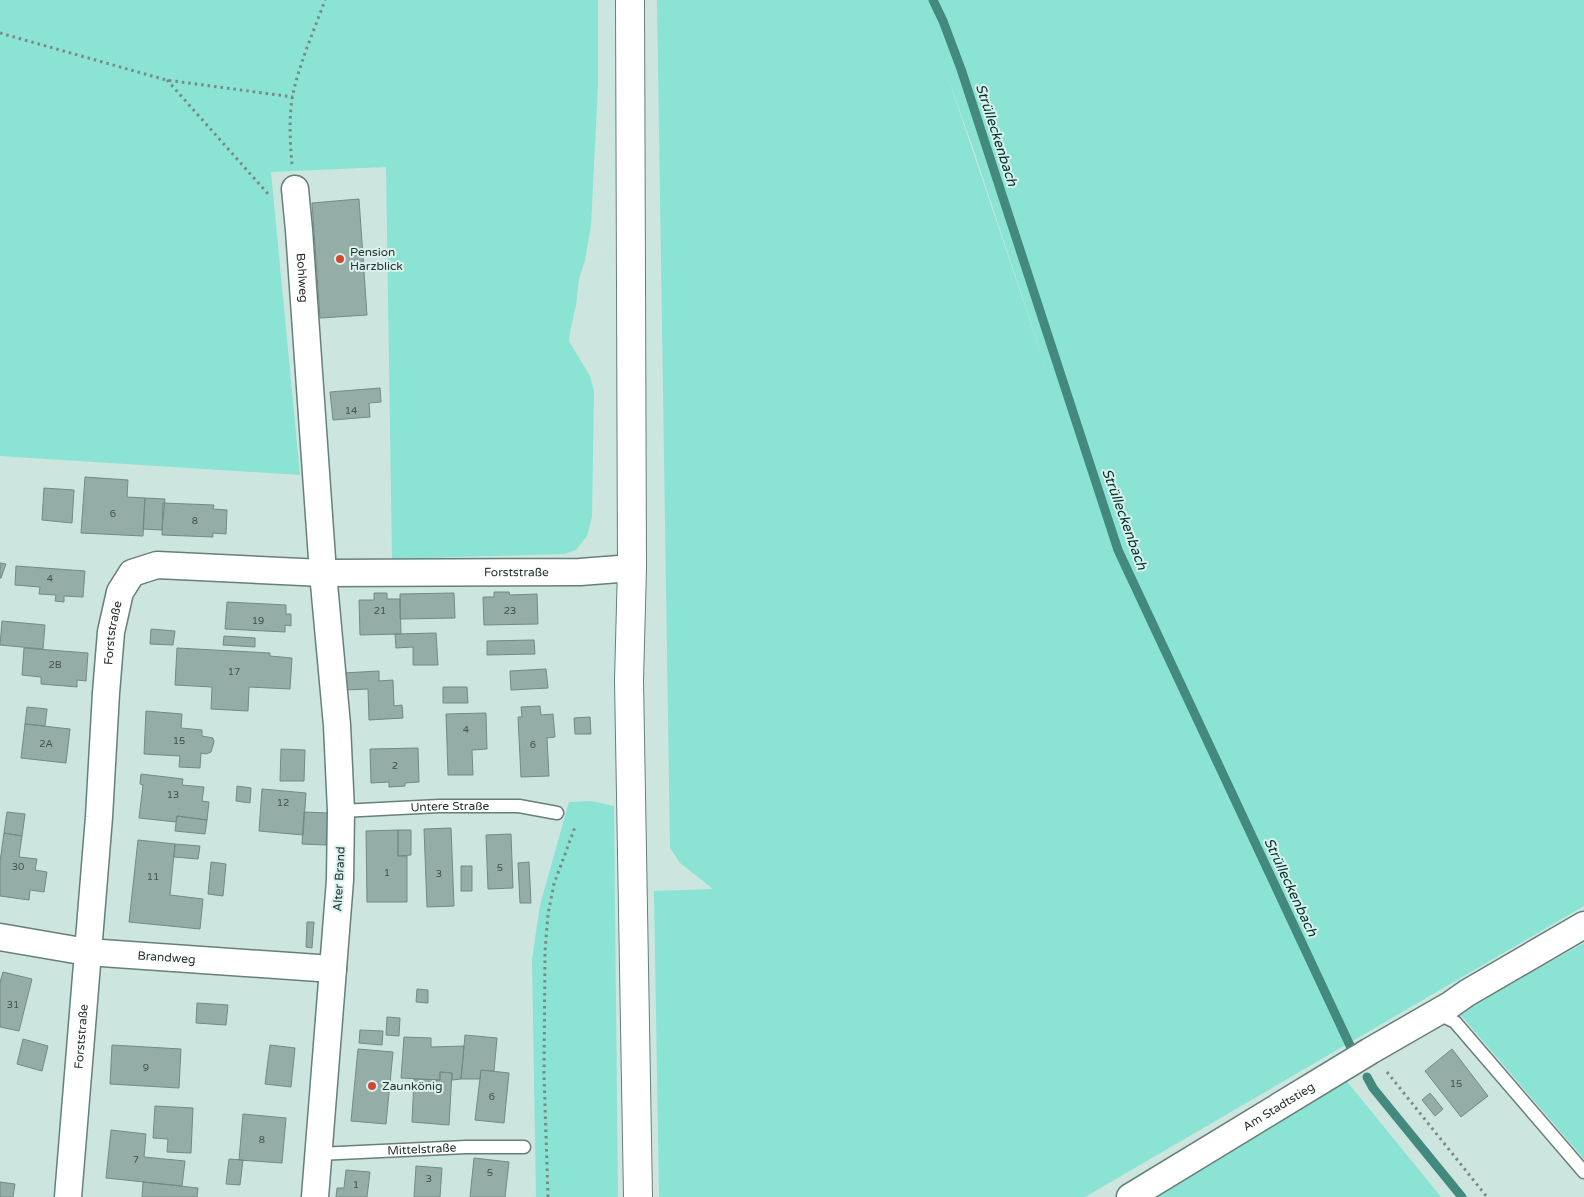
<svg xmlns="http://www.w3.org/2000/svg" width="1584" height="1197" font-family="'Varela Round',sans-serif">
<rect width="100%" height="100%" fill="#cce5df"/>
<path fill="#8be3d3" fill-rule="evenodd" d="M0,0H598V85L591,225L585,260L579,279L576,305L570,332L569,341L590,376L594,391L592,517L587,536L576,550L564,554L392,559L386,167L271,172L300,475L0,456Z
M657,0H1584V906L1085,1197H659L654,891L713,889L680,863L670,848ZM946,72L973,148L1051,383Z
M591,801L614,806L618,1197H536L532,960L540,905L569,802Z
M1584,943V1159L1459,1013Z
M1345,1079L1441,1197H1149Z"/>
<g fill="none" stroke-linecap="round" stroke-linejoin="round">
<path stroke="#43897d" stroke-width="9" d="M933,0L943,21L961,69L1118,550L1354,1054
M1367,1077L1373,1088L1462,1197"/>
</g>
<path fill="#94ada7" stroke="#738a85" d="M359,199L367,315L320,318L312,203Z
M380,388L381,402L369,403L370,417L333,420L330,392Z
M85,477L128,480L127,497L145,498L143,536L81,533Z
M44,488L74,490L72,523L42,520Z
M145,498L165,499L162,530L143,529Z
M163,503L214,505L213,509L227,510L226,534L213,533V537L162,535Z
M0,563L6,564L1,578H0Z
M16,566L85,571L83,597L64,596V602L55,601L56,595L39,594L40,587L15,585Z
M494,592H509L510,595L537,594L538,624L484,625L483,597H494Z
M374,593H387V599H400L401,634L360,635L359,600H374Z
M454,593L455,618L400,619V594Z
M227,602L286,605V614H291V626L285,625V632L225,629Z
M2,621L45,625L43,649L0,645Z
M151,629L175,631L173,645L150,644Z
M436,633L438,665H413V647L396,648L395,634Z
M224,636L255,638V647L223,645Z
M534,640L535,654L487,655V641Z
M24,648L88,653L86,681L77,680V687L41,684V677L22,675Z
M177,648L270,653V656L292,658L290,689L249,687L248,711L211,709L212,687L175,685Z
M546,669L548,688L511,690L510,671Z
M379,671V681L393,680L394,706L402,705L403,718L369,720L368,689L344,690L343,673Z
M443,687H467L468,703H443Z
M540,706L541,715L553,714L555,737L547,738L549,776L521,777L518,717H522L521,707Z
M27,707L47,709L45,726L25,724Z
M146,711L182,714L181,728L202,730V736L213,738L214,742L211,752L206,754L201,753L200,768L179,767L180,756L144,754Z
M486,713L487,749L472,750L473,775H448L446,714Z
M590,717L591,734H575L574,718Z
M25,724L70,729L66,763L21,758Z
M418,748L419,782L405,783V786L389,787V782L371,783L370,749Z
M281,749L305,750L304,781H280Z
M141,774L183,779L182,785L204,787L202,801L209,802L207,820L177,816L176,822L139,818L143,785L140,784Z
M237,786L251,788L250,803L236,801Z
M262,789L306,793L303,835L259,831Z
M7,812L25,814L22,836L4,833Z
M304,812L328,813L326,845L302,844Z
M177,816L207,820L205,834L175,831Z
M451,828L454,906L427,907L424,829Z
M398,830V856H407V902H367L366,831Z
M398,830H411V855L398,856Z
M4,833L22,836L19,857L37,859L35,870L47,872L44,892L30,890L29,900L0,896V862Z
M511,834L513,888L488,889L486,835Z
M138,840L175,844L170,895L203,899L200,929L129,922Z
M175,844L200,846L198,859L174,857Z
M211,862L226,864L223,896L208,894Z
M529,862L531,903H520L518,863Z
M461,866H472V891H461Z
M307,922H314L312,948L306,947Z
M3,972L32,979L19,1031L0,1027V982Z
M417,989L428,990V1003L416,1002Z
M197,1003L228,1005L226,1025L196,1023Z
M387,1017L400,1018L399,1036L386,1035Z
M360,1030L383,1031L382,1045L359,1043Z
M465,1035L497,1038L494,1071L481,1070L480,1079H461Z
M404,1037L431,1038V1047L464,1046L461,1079L452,1080V1073L440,1072V1080L401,1078Z
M23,1039L48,1046L42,1071L17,1064Z
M112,1045L181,1049L179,1088L110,1084Z
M270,1045L295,1048L291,1087L265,1084Z
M358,1049L393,1052L386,1124L351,1121Z
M1452,1049L1488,1096L1461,1117L1425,1071Z
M481,1070L509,1073L504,1123L475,1120Z
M440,1072L452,1073L449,1125L412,1122L414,1079L440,1080Z
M1430,1093L1443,1109L1435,1116L1422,1100Z
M155,1106L193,1108L191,1153L167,1152L168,1139L153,1138Z
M243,1114L286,1118L282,1163L239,1160Z
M111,1130L146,1134L144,1157L185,1161L182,1186L106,1178Z
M474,1158L509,1162L505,1197H470Z
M229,1159L243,1160L240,1185L226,1184Z
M416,1166L442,1168L440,1197H414Z
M346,1170L370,1172L367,1197H336L337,1188H344Z
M0,1182L15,1184L13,1197H0Z
M143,1182L198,1188L197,1197H142Z"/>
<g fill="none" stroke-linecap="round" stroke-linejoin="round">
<g stroke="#677f7a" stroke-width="15">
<g id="service">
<path id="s1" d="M341,811L439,806H519L557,813"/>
<path d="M1434,1017L1443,1016L1455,1022L1584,1172"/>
<path id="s2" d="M318,1154L466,1147H524"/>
</g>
</g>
<g stroke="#677f7a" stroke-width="29">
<g id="minor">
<path id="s3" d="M295,189L299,230L323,573L337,725L341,811L340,880L315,1197"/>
<path id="s4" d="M0,937L87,952L333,969"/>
<path id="s5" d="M68,1197L99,817L106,693L111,632L120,592L132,573L157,565L323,573L580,572L632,568"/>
<path id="s6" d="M1130,1197L1370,1051L1450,1005L1467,993L1584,925"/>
</g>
</g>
<g stroke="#677f7a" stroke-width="30">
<path id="secondary" d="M630,0L632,568L629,680L638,1197"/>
</g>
<path stroke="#798a86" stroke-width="3" stroke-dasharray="2.5 4" stroke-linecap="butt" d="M0,33L166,80L293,97
M167,80L269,195
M292,164C290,143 289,120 292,99C298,66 314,31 325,0
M1387,1072L1487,1197
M548,1197L544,1074L545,951L548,914L554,884L575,827L574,825"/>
<use href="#service" stroke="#fff" stroke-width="12"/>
<use href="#minor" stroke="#fff" stroke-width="26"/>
<use href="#secondary" stroke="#fff" stroke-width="28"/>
</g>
<g fill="#d34733" stroke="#d9f2ed" stroke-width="2">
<circle cx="340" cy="259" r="5"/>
<circle cx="372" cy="1086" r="5"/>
</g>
<g text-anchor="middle" stroke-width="4" stroke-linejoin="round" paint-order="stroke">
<g font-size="10" fill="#43514e">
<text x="351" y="414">14</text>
<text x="113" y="517">6</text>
<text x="195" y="524">8</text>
<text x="50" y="582">4</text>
<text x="380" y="614">21</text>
<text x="510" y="614">23</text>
<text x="258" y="624">19</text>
<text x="55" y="668">2B</text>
<text x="234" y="675">17</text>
<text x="466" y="733">4</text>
<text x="179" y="744">15</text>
<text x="46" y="747">2A</text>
<text x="533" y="748">6</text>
<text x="395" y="769">2</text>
<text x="173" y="798">13</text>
<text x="283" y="806">12</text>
<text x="18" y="870">30</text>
<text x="500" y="871">5</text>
<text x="387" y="876">1</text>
<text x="439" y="877">3</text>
<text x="153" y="880">11</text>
<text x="13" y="1008">31</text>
<text x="146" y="1071">9</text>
<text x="1456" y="1087">15</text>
<text x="492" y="1100">6</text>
<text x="262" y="1143">8</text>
<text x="136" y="1163">7</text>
<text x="490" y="1176">5</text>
<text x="429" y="1182">3</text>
<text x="356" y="1188">1</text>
</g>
<g font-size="12" fill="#283230" stroke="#d9f2ed" text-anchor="start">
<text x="350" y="256">Pension<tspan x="350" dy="14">Harzblick</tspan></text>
<text x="382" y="1090">Zaunkönig</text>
</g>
<g font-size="12" fill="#283230" stroke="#d9f2ed">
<text dy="4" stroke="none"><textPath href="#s3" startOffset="89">Bohlweg</textPath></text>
<text dy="4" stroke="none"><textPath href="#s5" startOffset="1016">Forststraße</textPath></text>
<text dy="4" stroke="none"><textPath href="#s5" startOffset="566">Forststraße</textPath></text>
<text dy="4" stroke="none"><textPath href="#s1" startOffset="109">Untere Straße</textPath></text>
<text transform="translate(339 879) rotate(-87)" y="4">Alter Brand</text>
<text dy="4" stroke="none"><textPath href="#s4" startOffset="168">Brandweg</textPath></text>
<text dy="4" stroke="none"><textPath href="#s5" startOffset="161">Forststraße</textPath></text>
<text dy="4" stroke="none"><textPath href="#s6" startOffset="174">Am Stadtstieg</textPath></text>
<text dy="4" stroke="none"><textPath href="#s2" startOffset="104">Mittelstraße</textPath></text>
</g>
<g font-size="14" font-style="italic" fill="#02322b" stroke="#d9f2ed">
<text transform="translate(997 135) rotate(72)" y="5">Strülleckenbach</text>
<text transform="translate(1125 519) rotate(70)" y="5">Strülleckenbach</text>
<text transform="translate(1291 887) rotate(65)" y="5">Strülleckenbach</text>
</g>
</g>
</svg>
